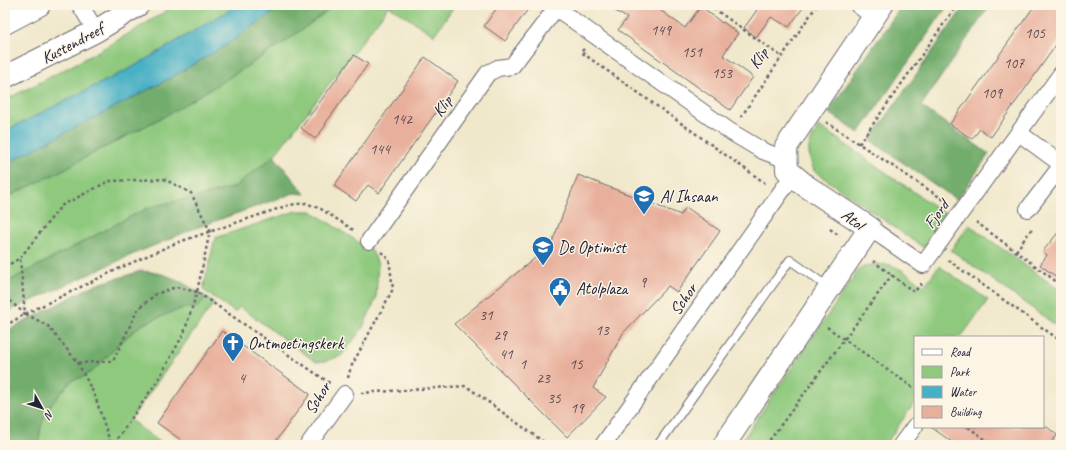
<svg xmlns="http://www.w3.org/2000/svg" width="1066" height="450" font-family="Caveat,sans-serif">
<rect width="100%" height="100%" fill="#fcf5e5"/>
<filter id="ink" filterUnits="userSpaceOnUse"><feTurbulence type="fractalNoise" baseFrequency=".025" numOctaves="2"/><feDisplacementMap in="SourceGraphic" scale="8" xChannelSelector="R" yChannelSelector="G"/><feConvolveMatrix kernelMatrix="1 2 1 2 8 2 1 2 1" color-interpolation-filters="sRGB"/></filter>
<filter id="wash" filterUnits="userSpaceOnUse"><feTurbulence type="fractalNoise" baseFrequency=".012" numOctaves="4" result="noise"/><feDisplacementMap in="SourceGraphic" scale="16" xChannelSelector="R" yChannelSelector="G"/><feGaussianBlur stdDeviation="0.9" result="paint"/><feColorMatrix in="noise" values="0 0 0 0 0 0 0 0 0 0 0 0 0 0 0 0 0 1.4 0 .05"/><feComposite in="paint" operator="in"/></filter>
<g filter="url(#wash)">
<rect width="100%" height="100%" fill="#f0e8cb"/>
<path fill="#8ec97e" stroke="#58765c" d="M175,5H238L133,67L5,131V100C63,71 120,41 175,5Z
M335,5H455L434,35L389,6L274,156L234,187L201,196L150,207L128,218L5,283V198L57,173L86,157L165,116L222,82L285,42Z
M819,126L947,215L924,248L814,171C806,147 807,147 819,126Z
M296,211H311L372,251L378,264L376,299L362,329L341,356L326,361L316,362L240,307L235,312L203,290L215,238Z
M969,225L1061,291V329L951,250Z
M875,264L891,265L902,270L924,286L939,266L988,300L961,337H915V402L885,445H739L860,268Z
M206,297L214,303L130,420L164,445H39L40,430L47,409L72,380L83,377L124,339L143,324L180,309L198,307Z"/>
<path fill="#72ad6d" stroke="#4a6854" d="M283,5H335L285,42L222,82L165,116L86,157L57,173L5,198V164L163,82L222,48Z
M902,5H948L859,133L828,112Z
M965,5H990L921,106L989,154L957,200L870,140Z
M274,156L305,194L294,193L193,229L127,257L5,313V283L128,218L150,207L201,196L234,187Z
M141,271C171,273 181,282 206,297L198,307L180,309L143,324L124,339L94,370L83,377L72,380L47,409L40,430L39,445H5V332L92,286Z"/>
<path fill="#46b0c5" stroke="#346980" d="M238,5H283L222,48L163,82L5,164V131L133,67Z"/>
<g id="blocks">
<path fill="#e8b09c" d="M499,5H531L505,41L484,26Z
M605,5H653L685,28L701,6L722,23L723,22L738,33L723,55L753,77L730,110L618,30L627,18Z
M748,5H805L789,27L771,17L756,37L744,28L757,10Z
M1035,5H1061V38L991,137L980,129L972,139L950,124Z
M354,55L368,64L347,94L325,124L326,125L315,139L301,128Z
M425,57L458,81L379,193L368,185L356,201L334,186Z
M578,175L681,215L686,207L720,231L677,292L668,286L623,333L593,388L606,397L567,437L454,324L551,245Z
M1061,229V280L1040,265L1047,255L1043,251Z
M222,331L310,394L273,445H188L157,423Z
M931,427H1047L1057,435L1050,445H956Z"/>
</g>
</g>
<g filter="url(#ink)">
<use href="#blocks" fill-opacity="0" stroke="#6a676d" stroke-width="1"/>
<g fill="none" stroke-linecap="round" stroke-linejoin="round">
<g stroke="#6a676d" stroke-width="10">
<path id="lane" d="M658,445L790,260L828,287"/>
</g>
<g stroke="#6a676d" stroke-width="18">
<path id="street" d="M80,5L96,31
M559,5L556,8L731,132L763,151L787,160
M858,5L874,17
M1019,133L1061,164
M1028,209L1061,166
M870,228L923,265L1061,74
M369,241L488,73L498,68L512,66L556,8
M308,445L345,394
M603,445L793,175
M901,445L915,426"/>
</g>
<g stroke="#6a676d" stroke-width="24">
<path id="secondary" d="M5,23L39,5
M5,77L96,31L138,5
M724,445L870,228L806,186L787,170L786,147L882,5"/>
</g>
<path stroke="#6a676d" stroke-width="2.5" stroke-dasharray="3 3" stroke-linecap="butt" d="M709,5L782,57
M584,49L581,52L765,183
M741,117L817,5
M826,122L947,202
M859,144L957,5
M976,222L1061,285
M830,229L840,236
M1016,251L1033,227
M948,260L1061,341
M873,261L914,292L923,282
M5,267L20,258L61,206L109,181L164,179L191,193L210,231L197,292L331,384
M5,297L25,314L20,258
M26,314L48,326L78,363L95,396L111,445
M5,326L25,314L120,268L176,243L289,205L306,203L321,209L355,231
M827,327L915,389
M78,363L113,361L138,309L156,294L176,287L197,292L184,333L158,380L113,445
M348,378L351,367L393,289L389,259L381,252
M361,393L466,386L548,445
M968,427L993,445
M766,445L892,275"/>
<use href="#lane" stroke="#fff" stroke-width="8"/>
<use href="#street" stroke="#fff" stroke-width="16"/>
<use href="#secondary" stroke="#fff" stroke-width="22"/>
</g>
</g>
<defs>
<g id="school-pin" transform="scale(1.15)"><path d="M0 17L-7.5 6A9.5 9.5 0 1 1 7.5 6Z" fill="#1f6fb2" stroke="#fcf5e5"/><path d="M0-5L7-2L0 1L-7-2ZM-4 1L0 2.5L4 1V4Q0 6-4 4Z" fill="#fff"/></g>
<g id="civic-pin" transform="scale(1.15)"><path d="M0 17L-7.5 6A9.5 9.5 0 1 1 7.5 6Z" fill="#1f6fb2" stroke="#fcf5e5"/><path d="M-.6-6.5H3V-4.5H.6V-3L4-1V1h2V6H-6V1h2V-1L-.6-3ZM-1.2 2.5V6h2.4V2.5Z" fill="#fff"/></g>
<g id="church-pin" transform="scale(1.15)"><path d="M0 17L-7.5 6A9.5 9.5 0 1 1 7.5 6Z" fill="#1f6fb2" stroke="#fcf5e5"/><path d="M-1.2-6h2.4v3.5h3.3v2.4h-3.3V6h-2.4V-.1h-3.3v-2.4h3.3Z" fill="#fff"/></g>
</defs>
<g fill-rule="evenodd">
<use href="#school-pin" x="644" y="196"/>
<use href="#school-pin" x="543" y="247"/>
<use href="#civic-pin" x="560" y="288"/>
<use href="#church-pin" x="233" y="343"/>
</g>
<g text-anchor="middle" stroke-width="3" stroke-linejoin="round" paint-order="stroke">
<g font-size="15" fill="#544653">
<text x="661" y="35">149</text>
<text x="1035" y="38">105</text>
<text x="692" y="57">151</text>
<text x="1014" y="68">107</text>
<text x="722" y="78">153</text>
<text x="992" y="98">109</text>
<text x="402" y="124">142</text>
<text x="380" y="154">144</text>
<text x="643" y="287">9</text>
<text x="486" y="320">31</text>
<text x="602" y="335">13</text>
<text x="500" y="340">29</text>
<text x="506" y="359">41</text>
<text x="523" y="369">1</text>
<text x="576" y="369">15</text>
<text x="242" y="383">4</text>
<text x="543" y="383">23</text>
<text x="554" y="403">35</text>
<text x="577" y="413">19</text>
</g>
<g font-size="17" fill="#22223b" stroke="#fcf5e5">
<text transform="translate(72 43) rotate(-28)" y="6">Kustendreef</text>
<text transform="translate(758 58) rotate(-56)" y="6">Klip</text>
<text transform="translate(442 106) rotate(-55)" y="6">Klip</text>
<text transform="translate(936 214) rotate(-54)" y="6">Fjord</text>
<text transform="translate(853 219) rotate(38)" y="6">Atol</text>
<text transform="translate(683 299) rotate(-55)" y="6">Schor</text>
<text transform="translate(317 398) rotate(-58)" y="6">Schor</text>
</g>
<g font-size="17" fill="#22223b" stroke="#fcf5e5" text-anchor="start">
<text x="660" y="202">Al Ihsaan</text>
<text x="558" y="253">De Optimist</text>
<text x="576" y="294">Atolplaza</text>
<text x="248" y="349">Ontmoetingskerk</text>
</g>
</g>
<rect width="1066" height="450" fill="none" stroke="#fcf5e5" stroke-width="20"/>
<rect x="914" y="336" width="130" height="92" fill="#fcf5e5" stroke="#a5a1a1"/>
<rect x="922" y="349" width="20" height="6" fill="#ffffff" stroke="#a5a1a1"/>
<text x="950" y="356" font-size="12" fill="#22223b">Road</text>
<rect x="922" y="366" width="20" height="12" fill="#8ec97e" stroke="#a5a1a1"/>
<text x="950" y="376" font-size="12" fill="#22223b">Park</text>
<rect x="922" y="386" width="20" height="12" fill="#46b0c5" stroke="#a5a1a1"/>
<text x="950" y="396" font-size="12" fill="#22223b">Water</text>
<rect x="922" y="406" width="20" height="12" fill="#e8b09c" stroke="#a5a1a1"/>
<text x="950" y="416" font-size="12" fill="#22223b">Building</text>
<g transform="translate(42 408) rotate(129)" stroke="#fcf5e5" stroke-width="3" paint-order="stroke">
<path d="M0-3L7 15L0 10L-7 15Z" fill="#22223b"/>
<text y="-6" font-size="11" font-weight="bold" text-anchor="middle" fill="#22223b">N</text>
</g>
</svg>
